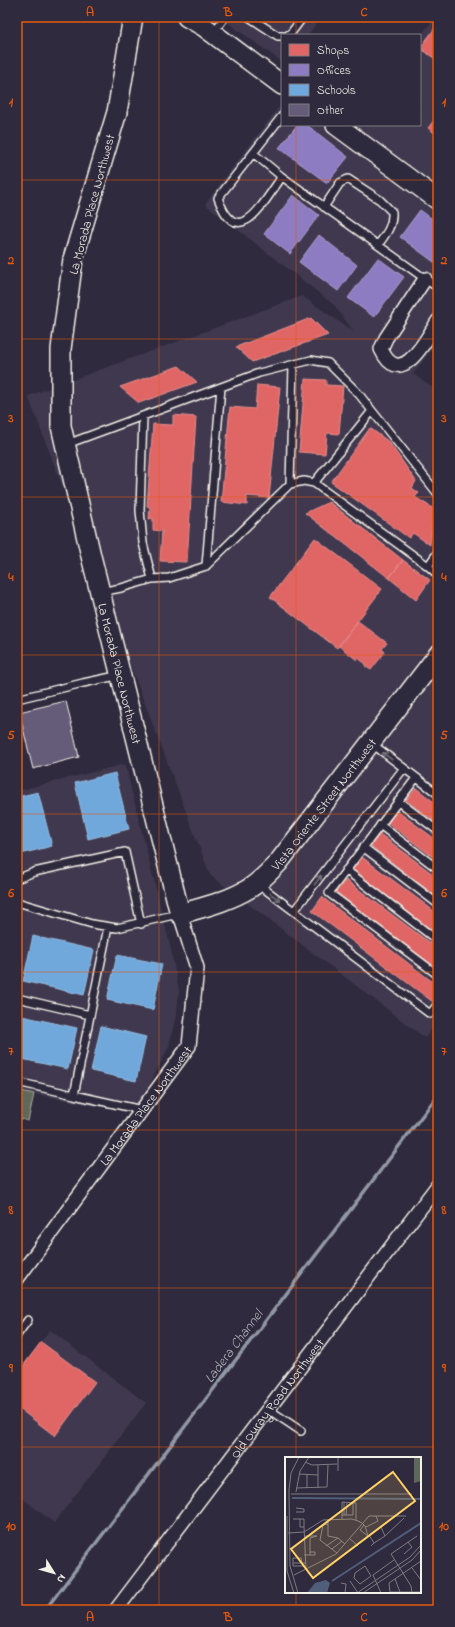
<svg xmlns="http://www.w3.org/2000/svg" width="455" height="1627" font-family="'Indie Flower',sans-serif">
<rect width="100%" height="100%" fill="#2f2a3d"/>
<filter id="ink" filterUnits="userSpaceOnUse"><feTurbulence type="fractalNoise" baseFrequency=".025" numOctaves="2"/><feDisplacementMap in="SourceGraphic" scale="8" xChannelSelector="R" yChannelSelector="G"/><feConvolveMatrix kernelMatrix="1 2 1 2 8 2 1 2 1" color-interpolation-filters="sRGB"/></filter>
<g filter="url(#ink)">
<path fill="#3f394f" d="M220,17H321L308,35H282V62Z
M435,17H438V190L357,129L359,125H420V37Z
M282,103V125H329L438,204V340L413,374L438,391V1021L425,1038L210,875L28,396L302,296L354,332L334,305L205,204Z
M125,764L169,941L179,991L177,1011L169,1046L149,1086L133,1113L34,1094L28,1121L17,1118V791Z
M50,1330L146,1403L54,1523L17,1494V1372Z"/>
<path fill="#5f675a" stroke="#aaaca1" d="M17,1090L34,1094L28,1121L17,1118Z"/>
<path fill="#e06666" stroke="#e6908d" d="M438,24V61L420,48Z
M438,115V136L428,128Z
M311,318L328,335L252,362L236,347Z
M179,366L197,382L139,403L120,387Z
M305,379L326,380V385L343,386L339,434L327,433L325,454L299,452Z
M257,385L280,387L269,498L247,496V505L221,502L230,407L255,409Z
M173,415L196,417L187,562L160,561L162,531L153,530V518L149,519L150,507L147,506L153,424L173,425Z
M370,428L389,442L416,481L412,488L419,493L415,497L434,509L430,545L413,533L409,538L331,482Z
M329,502L403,560L389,578L305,513Z
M315,538L382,589L337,648L270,597Z
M403,560L430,580L416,600L389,578Z
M358,621L387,643L382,649L385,652L371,670L365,666L366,664L358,658L357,660L339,646Z
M416,788L438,805V824L406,800Z
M397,811L438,841V861L388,823Z
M380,834L438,878V898L371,846Z
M362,857L438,914V935L352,869Z
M346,880L438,949V970L336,892Z
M322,897L438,986V995L433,1002L312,911Z
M41,1342L95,1382L55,1436L17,1407V1374Z"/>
<path fill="#8e7cc3" stroke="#ad9fce" d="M297,125H307L348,157L327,183L279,148Z
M293,195L319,215L290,254L264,234Z
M420,210L438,223V265L400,237Z
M319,235L357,265L338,291L299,262Z
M378,258L404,277L374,317L348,298Z"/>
<path fill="#6fa8dc" stroke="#97bee0" d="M115,773L129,829L88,839L75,783Z
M38,792L52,846L17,855V797Z
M33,936L94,950L84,995L23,981Z
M117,955L162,964L153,1010L107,1000Z
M22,1016L77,1028L68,1069L17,1058V1041Z
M101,1026L146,1037L136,1081L91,1071Z"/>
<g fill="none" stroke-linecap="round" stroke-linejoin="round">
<path stroke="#9299a6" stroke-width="3.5" d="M45,1610L438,1095"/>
</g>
<path fill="#655c79" stroke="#f4f1e8" d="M66,701L79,757L33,769L19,712Z"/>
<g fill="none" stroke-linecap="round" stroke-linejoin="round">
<g stroke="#f4f1e8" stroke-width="10">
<path id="lane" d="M249,17L278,36H282
M213,33L225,17
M288,35L291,33L303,17
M253,153L281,176L279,181C262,205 237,251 218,198L282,116
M281,176L438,288
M324,207L340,183L348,179L380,200L392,212C393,226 386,234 378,245
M143,416L140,510L143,543L152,579
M67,444L259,373L311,360L328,363L358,393L438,494
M314,483L372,411
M290,484L293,365
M438,552L428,566L438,575
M206,566L290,484L304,481L314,483L428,566
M100,592L121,588L152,579L169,578L206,566L221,387
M17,699L83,683L121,675
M371,743L438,794
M416,778L329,893L438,975
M398,801L438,831
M380,825L438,869
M363,847L438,904
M346,870L438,941
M17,879L34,872L125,852L141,924
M258,884L430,1014L438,1004
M17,902L92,924L117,928L178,914
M294,911L404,768
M108,927L74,1095L142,1110
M17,998L90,1015
M17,1082L74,1095
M17,1335L28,1320
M268,1409L301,1431"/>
</g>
<g stroke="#f4f1e8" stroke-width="16">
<g id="street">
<path d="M425,279L386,338L381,349C400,391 426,340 438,321"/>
<path id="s1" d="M17,1279L189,1046L197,968L180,914"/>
<path id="s2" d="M116,1610L438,1185"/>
</g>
</g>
<g stroke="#f4f1e8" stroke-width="22">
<g id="secondary">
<path id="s3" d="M133,17L117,112L73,259L61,349V426L91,556L180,914C204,907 229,901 250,888C261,881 269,872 278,863L438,655"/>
<path d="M187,17L203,26L282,85"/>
<path d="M336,125L438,200"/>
</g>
</g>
<use href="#lane" stroke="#2f2a3d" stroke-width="7"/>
<use href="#street" stroke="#2f2a3d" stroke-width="13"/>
<use href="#secondary" stroke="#2f2a3d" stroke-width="19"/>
</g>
<defs><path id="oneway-shaft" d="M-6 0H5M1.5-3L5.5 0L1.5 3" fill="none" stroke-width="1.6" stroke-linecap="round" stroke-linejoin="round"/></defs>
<g stroke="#747079">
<use href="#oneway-shaft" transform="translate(387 756) rotate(-143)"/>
<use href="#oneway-shaft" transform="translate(318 880) rotate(-53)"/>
<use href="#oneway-shaft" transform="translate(275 897) rotate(37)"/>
</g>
</g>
<path fill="none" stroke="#e8590c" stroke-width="1" stroke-opacity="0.55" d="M159,17V1610M296,17V35M296,125V1458M17,180H438M17,339H438M17,497H438M17,655H438M17,814H438M17,972H438M17,1130H438M17,1288H438M17,1447H438M296,1592V1610"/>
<g text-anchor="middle" stroke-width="4" stroke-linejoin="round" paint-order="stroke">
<g font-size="13" fill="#f4f1e8" stroke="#2f2a3d">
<text transform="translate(91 204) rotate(-75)" y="5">La Morada Place Northwest</text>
<text dy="5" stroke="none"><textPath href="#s3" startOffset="672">La Morada Place Northwest</textPath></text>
<text dy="5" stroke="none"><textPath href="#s3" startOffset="1107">Vista Oriente Street Northwest</textPath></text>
<text dy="5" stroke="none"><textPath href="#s1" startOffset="216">La Morada Place Northwest</textPath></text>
<text dy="5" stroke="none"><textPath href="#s2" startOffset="266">Old Ouray Road Northwest</textPath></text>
</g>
<g font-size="14" font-style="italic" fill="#b3b6bc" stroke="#2f2a3d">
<text transform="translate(233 1346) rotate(-53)" y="5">Ladera Channel</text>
</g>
</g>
<g transform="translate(285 1457)">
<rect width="136" height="136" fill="#2f2a3d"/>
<path d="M129,0H136V24L129,26Z" fill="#5f675a"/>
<path d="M41,123L45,126L42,136H22L30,126Z" fill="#515e7a"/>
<path fill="none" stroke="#515e7a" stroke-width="2" d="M7,41L136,42M47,124L136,66"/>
<path fill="none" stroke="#7e7a81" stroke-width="1" d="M53,0V14M20,5L27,8L52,7M14,17L33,18M11,31L42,30L43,8M22,31V18M33,31V8M11,35L15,14L24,0M6,37H127M59,45V58M11,51L19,52V55H11M57,58H68V46M61,58L62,46M2,59V114L9,136M8,62H19V70M15,62V70H19L21,112M43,62V67L38,68L35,83L52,96M57,62V45L71,46V63M43,67V79L53,81M81,70L93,64L91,59M19,75L38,63L67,62L73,64L77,66L80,69L83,79L75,73L79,68M3,76L19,75M19,79H32L25,81M100,79L119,61M25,81V95M64,81L73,89M41,89L53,81L60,87M86,89L89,86L100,79L96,70L84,78L89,86M47,92L57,84M119,97L127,90L123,85M19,98H30V95H25V98M8,106V101H16L17,106M20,106H8V109H20M80,109L86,119L75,127L69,121L70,116ZM127,111L136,123M9,118L51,97L84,59H121M110,122L115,135M65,124L73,136M56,126L61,127L60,136M105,135H136M13,136L5,109L4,33L6,16L14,0M72,136L125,100L136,88M78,136L127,103L136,93M96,136L88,118L109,103M105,136L104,126L136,104M127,136L126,129L106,97L132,79"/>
<path fill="#ffd166" fill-opacity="0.15" stroke="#ffd166" stroke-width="2" d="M108,15L130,44L28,121L6,92Z"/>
<rect width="136" height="136" fill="none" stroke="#f4f1e8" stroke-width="2"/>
</g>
<rect width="455" height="1627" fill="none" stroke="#2f2a3d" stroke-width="44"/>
<rect x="281" y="34" width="140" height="92" fill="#2f2a3d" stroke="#7e7a81"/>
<rect x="289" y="44" width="20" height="12" fill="#e06666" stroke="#7e7a81"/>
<text x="317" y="54" font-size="12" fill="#f4f1e8">Shops</text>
<rect x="289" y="64" width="20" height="12" fill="#8e7cc3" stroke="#7e7a81"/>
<text x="317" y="74" font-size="12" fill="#f4f1e8">Offices</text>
<rect x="289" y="84" width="20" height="12" fill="#6fa8dc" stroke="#7e7a81"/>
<text x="317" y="94" font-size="12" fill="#f4f1e8">Schools</text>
<rect x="289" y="104" width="20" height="12" fill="#655c79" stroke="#7e7a81"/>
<text x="317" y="114" font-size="12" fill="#f4f1e8">Other</text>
<g transform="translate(54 1573) rotate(127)" stroke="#2f2a3d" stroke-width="3" paint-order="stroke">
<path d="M0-3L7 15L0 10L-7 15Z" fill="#f4f1e8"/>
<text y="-6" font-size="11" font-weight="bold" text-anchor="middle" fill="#f4f1e8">N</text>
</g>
<rect x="22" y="22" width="411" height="1583" fill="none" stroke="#e8590c" stroke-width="1.5"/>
<g font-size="13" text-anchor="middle" font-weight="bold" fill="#e8590c">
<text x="90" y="16">A</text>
<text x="228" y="16">B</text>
<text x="364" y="16">C</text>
<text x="11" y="106">1</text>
<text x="444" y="106">1</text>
<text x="11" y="264">2</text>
<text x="444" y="264">2</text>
<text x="11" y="422">3</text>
<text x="444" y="422">3</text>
<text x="11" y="581">4</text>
<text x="444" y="581">4</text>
<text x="11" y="739">5</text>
<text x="444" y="739">5</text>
<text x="11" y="897">6</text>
<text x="444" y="897">6</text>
<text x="11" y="1055">7</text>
<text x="444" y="1055">7</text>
<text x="11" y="1214">8</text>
<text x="444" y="1214">8</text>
<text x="11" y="1372">9</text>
<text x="444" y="1372">9</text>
<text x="11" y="1530">10</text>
<text x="444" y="1530">10</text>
<text x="90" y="1621">A</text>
<text x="228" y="1621">B</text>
<text x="364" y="1621">C</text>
</g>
</svg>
